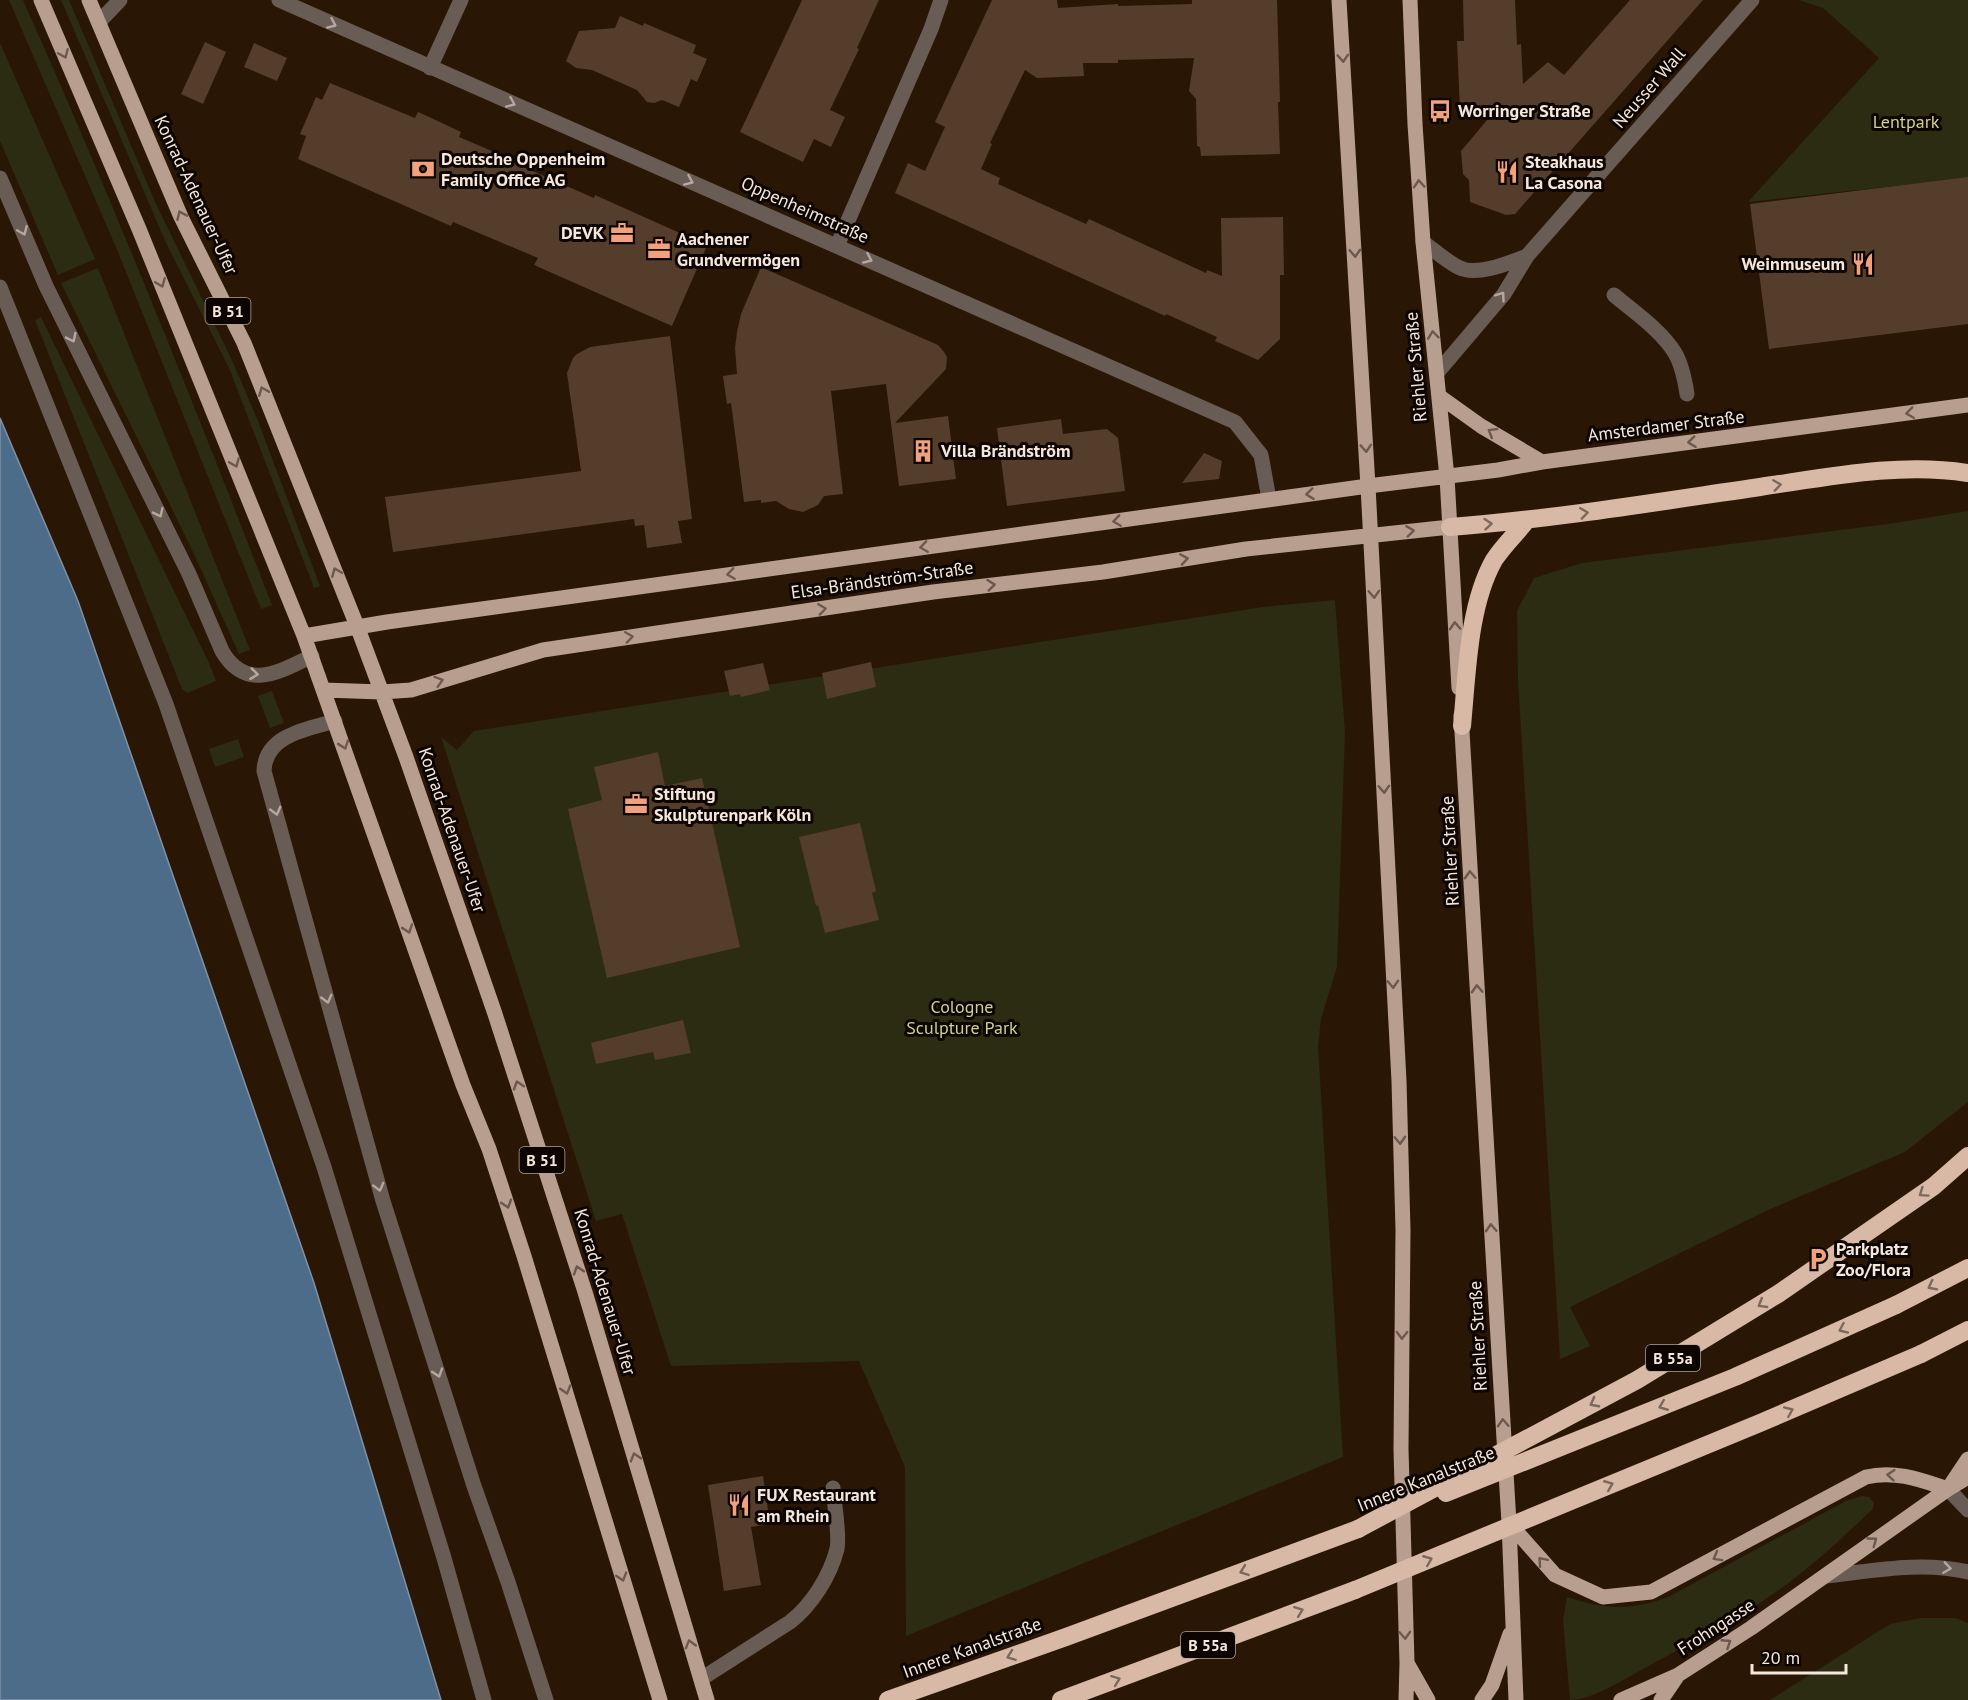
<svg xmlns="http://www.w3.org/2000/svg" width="1968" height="1700" font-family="'PT Sans',sans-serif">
<rect width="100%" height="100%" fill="#2a1605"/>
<path fill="#2b2c12" d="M9,0H23C112,199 193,401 272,605L261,609L118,252Z
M61,0H69L156,204L231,358L258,421L320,586L314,588L229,368L167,245Z
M1799,0H1968V178L1748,202L1879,58L1823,8Z
M0,43L95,259L58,275L0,141Z
M98,268L250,650L239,654L195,556L61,283Z
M41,317L209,663L216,681L187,693L182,689L35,320Z
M1968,511V1102L1905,1152L1768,1210L1570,1307L1590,1346L1560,1359L1518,681L1517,611L1534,578L1582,563L1895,523Z
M1335,600L1345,732L1337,967L1321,1019L1318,1046L1343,1457L906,1636L905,1467L859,1361L671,1366L622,1214L596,1221L441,737L457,750L474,731L1263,607Z
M272,691L284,723L270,728L258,696Z
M238,739L244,757L215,767L209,749Z
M1862,1496L1869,1497L1874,1503L1873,1509C1844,1536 1815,1564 1783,1587C1740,1618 1691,1642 1645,1668C1624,1679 1593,1700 1570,1700L1563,1620L1567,1597C1606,1610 1631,1611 1670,1596L1846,1501Z
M1920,1618H1956L1968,1623V1700H1770L1890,1624Z"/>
<path fill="#4d6c8a" stroke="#8091a3" stroke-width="1.5" d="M0,418L78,601L314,1283L441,1700H0Z"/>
<path fill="#543d2a" d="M802,0H879L857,48L859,49L830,110L845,117L831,147L814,139L803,162L740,132Z
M992,0H1057L1058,8L1118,4V6L1192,4V0H1277L1280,102H1278L1280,154L1201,156L1200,147L1197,146L1196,99L1189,91L1194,58L1118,60V63H1083L1084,76L1037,78L1025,70L990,143L992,144L981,169L1000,178L998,184L1086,224L1089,219L1206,273L1207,270L1222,276L1221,218L1283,217L1284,275H1280V339L1258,360L1215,341L1217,337L1166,314L1165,316L895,193L908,163L925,171L945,127L935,122Z
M1463,0H1515L1517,45L1521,44L1523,84L1548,62L1564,75L1630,0H1703L1515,214L1506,215L1470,202L1469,180L1463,174L1461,151L1493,113L1460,112L1457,41H1464Z
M620,16L643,26L644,23L696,45L693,53L707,59L697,82L691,79L679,107L662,100L654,103L647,102L637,90L592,70L576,68L566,61L579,31L615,28Z
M205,42L226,52L203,104L181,94Z
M254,43L287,58L277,81L244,67Z
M330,83L415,118L418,112L427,116L461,132L459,137L513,160L512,162L594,198L595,195L682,234L680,236L706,248L672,326L534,265L538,258L453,222L451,226L298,159L306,136L300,134L316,97L322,100Z
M1968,177V324L1769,349L1750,204Z
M761,267L938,345L944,352L947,357L946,369L895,423L948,416L956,479L899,486L886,384L831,391L843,494L824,496L818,505L803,512L789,509L776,501L761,503V500L744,502L731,403L727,404L723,376L737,374L735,348L737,332L741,314Z
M670,336L692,519L678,521L682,543L647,548L644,525L635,526L634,519L393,552L385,497L581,471L567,373L573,358L577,354L590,347Z
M1061,419L1063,434L1107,429L1118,438L1125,491L1007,506L997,428Z
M1204,453L1222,461L1219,479L1182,483Z
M871,662L876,687L827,699L822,673Z
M763,663L770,690L741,697L740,694L730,696L724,671Z
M658,752L665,786L702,778L740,947L607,978L568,809L602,800L594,767Z
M860,823L876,891L872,893L879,920L825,933L818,905L816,906L799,837Z
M683,1020L691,1053L655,1060L653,1052L596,1064L591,1043Z
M763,1476L770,1524L751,1527L761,1585L724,1591L708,1485Z"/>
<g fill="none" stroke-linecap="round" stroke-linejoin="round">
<path stroke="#695c55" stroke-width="15" d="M279,0L1235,422L1261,455L1269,499
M99,22L120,0
M430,68L461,0
M0,178L46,286L189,574L222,651C246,692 279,672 312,656
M1423,242C1434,250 1446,261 1458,267C1476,277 1509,263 1527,256
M837,246L931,29L941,0
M0,287L166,704L324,1167L444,1558L484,1700
M1614,295C1634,312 1661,330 1675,353C1682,365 1685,381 1687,394
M1437,373L1504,294L1527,256L1752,0
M335,721C307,729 265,735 264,771L383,1201L474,1486L508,1582L546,1700
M1948,1489L1968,1510
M1826,1576C1873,1571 1921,1561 1968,1572
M701,1679L790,1622C812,1605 830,1576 837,1549C840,1535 834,1503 833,1488"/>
<path stroke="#b89e8f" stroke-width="15" d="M41,0L139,229L304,636L463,1085L489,1149L524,1256L660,1700
M89,0L181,217L244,343L357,626L406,757L494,1011L585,1292L707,1700
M1339,0L1368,486L1399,1081L1403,1230L1401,1449L1407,1663L1406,1700
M1410,0L1415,124L1423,242L1447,477L1459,688
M1439,396L1481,426L1542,462
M304,636L387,622L1368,486L1498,470L1542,462L1968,405
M324,690L382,692L411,690L543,650L933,592L1103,572L1246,549L1450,527
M1461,715L1509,1523L1516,1700
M1950,1486L1968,1459
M1509,1523L1555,1575L1603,1597L1651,1592L1866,1477C1895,1470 1921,1480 1948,1489
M1407,1663L1428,1700
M1482,1700L1492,1685L1510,1634
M1621,1700L1678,1675L1751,1628L1948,1489L1968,1477
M1661,1700L1678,1675"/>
<path stroke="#d7b9a6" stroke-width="18" d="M1450,527C1554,519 1657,502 1760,487C1828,477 1900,462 1968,473
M1462,726C1467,675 1468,606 1494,560C1503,546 1516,534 1526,521
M1896,1305L1968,1268
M1921,1354L1968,1330
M888,1700L1066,1637L1358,1529
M1061,1700L1355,1590"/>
<path stroke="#d7b9a6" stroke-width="18" d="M1446,1493L1735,1377L1896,1305
M1358,1529L1637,1380L1778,1294L1934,1186L1968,1156
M1355,1590L1760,1423L1921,1354"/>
</g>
<defs><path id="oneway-chevron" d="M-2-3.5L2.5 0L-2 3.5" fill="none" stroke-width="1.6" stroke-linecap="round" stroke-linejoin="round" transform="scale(1.5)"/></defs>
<g stroke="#b7a89f">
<use href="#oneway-chevron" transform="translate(332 24) rotate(24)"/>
<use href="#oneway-chevron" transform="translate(511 103) rotate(24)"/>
<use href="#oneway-chevron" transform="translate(689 181) rotate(24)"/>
<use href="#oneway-chevron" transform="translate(23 231) rotate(67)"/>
<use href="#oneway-chevron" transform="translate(868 259) rotate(24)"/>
<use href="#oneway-chevron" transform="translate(1501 296) rotate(-54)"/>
<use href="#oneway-chevron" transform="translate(72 338) rotate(64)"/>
<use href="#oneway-chevron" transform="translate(159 513) rotate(64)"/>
<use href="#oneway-chevron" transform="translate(254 674) rotate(7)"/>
<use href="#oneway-chevron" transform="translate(276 811) rotate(75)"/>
<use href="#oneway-chevron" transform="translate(327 999) rotate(75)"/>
<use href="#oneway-chevron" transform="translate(379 1187) rotate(75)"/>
<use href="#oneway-chevron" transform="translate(438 1373) rotate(72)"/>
<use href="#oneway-chevron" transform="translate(1947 1568) rotate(8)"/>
</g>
<g stroke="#6b594f">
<use href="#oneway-chevron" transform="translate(64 54) rotate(67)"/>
<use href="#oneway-chevron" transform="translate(1343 58) rotate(86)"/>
<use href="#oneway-chevron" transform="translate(1419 184) rotate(-94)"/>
<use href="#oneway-chevron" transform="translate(181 215) rotate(-114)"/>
<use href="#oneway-chevron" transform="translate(1355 253) rotate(87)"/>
<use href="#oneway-chevron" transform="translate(161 283) rotate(68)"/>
<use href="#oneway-chevron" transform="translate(1433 335) rotate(-96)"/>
<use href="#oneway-chevron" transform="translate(263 391) rotate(-112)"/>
<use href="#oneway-chevron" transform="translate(1910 413) rotate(172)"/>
<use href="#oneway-chevron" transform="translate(1492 432) rotate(-149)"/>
<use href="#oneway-chevron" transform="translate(1692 442) rotate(173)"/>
<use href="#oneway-chevron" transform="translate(1366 448) rotate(86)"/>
<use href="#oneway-chevron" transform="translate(235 463) rotate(68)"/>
<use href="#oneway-chevron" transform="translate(1310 494) rotate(173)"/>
<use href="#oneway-chevron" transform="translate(1117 521) rotate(172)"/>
<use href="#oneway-chevron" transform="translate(1410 531) rotate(-7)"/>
<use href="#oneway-chevron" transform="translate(924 547) rotate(172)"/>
<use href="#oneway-chevron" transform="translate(1184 559) rotate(-9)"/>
<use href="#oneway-chevron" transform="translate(336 572) rotate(-112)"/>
<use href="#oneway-chevron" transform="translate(731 574) rotate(172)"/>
<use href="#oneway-chevron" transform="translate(991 585) rotate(-6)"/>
<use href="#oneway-chevron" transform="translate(1374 594) rotate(87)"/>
<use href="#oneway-chevron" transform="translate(822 609) rotate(-8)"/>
<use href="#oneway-chevron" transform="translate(1455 626) rotate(-93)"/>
<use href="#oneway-chevron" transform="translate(629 637) rotate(-8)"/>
<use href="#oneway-chevron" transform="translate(439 681) rotate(-17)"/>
<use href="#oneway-chevron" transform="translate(344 745) rotate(71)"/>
<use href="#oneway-chevron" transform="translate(1384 789) rotate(87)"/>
<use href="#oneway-chevron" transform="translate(1470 875) rotate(-93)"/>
<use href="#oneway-chevron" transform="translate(408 929) rotate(71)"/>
<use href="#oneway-chevron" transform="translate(1393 984) rotate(87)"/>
<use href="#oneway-chevron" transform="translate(1477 989) rotate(-93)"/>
<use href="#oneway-chevron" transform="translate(518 1085) rotate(-108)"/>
<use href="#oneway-chevron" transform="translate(1400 1140) rotate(88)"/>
<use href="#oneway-chevron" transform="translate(507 1204) rotate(72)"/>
<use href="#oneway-chevron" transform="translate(1491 1228) rotate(-93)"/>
<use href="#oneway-chevron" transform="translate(578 1270) rotate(-108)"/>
<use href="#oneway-chevron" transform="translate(1402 1335) rotate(91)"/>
<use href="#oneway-chevron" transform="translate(566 1390) rotate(73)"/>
<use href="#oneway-chevron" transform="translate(1503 1423) rotate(-93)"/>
<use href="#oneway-chevron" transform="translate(635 1457) rotate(-107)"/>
<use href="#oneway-chevron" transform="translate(1891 1475) rotate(-175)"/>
<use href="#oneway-chevron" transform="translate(1873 1541) rotate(-36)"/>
<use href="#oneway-chevron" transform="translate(1717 1557) rotate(151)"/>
<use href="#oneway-chevron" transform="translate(1542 1561) rotate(-131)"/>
<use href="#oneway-chevron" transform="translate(622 1577) rotate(73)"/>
<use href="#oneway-chevron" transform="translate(1405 1635) rotate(87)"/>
<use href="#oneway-chevron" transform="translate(1727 1643) rotate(-33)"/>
<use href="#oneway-chevron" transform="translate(690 1644) rotate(-106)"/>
</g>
<g stroke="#7c685c">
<use href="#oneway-chevron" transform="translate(1777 485) rotate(-8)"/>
<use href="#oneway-chevron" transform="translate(1584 513) rotate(-8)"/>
<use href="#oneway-chevron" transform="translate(1488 524) rotate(-5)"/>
<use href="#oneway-chevron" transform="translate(1923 1193) rotate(145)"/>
<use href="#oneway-chevron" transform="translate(1932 1286) rotate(153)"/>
<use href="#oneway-chevron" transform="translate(1762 1304) rotate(149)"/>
<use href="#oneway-chevron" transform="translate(1843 1329) rotate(156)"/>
<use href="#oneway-chevron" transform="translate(1594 1403) rotate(152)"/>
<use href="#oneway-chevron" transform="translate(1663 1406) rotate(158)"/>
<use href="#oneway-chevron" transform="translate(1789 1411) rotate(-23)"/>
<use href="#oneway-chevron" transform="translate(1609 1485) rotate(-22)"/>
<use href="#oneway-chevron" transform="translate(1428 1560) rotate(-22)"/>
<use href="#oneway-chevron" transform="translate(1244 1571) rotate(160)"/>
<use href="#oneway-chevron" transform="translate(1299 1611) rotate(-21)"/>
<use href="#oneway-chevron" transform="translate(1011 1656) rotate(160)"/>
<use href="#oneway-chevron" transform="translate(1116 1680) rotate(-21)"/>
</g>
<defs>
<g id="bus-bare" transform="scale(1.8)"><path d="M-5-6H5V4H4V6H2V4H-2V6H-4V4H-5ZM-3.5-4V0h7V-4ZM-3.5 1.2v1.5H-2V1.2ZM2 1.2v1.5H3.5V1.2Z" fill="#f2a17e" stroke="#0c0501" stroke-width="2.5" paint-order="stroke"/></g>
<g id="bank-bare" transform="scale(1.8)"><path d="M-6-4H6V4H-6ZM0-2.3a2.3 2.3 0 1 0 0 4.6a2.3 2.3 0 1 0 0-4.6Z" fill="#f2a17e" stroke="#0c0501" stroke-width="2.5" paint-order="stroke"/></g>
<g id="restaurant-bare" transform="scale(1.8)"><path d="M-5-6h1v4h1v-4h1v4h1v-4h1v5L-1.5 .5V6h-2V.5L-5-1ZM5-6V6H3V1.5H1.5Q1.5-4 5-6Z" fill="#f2a17e" stroke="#0c0501" stroke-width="2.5" paint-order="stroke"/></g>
<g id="office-bare" transform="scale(1.8)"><path d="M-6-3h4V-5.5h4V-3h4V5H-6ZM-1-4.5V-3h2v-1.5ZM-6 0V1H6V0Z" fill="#f2a17e" stroke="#0c0501" stroke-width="2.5" paint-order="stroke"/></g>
<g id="building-bare" transform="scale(1.8)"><path d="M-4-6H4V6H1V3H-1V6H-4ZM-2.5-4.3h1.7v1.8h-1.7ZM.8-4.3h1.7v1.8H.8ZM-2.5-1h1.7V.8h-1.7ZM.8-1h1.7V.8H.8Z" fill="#f2a17e" stroke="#0c0501" stroke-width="2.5" paint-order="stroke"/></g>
<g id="parking-bare" transform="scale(1.8)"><path d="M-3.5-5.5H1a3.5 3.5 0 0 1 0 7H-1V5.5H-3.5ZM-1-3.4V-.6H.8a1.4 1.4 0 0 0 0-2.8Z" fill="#f2a17e" stroke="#0c0501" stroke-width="2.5" paint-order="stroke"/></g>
</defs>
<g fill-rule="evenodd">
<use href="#bus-bare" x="1440" y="111"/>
<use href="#bank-bare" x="423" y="169"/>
<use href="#restaurant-bare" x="1507" y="172"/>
<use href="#office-bare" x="622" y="233"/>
<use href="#office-bare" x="659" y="249"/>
<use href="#restaurant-bare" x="1863" y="264"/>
<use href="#building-bare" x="923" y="451"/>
<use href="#office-bare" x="636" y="804"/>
<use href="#parking-bare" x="1818" y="1259"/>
<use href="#restaurant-bare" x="739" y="1505"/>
</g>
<g text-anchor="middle" stroke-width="6" stroke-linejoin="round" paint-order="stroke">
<g fill="#0c0501" stroke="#b0a39a" stroke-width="1.5">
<rect x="205.5" y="298" width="45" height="26" rx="4.5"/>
<rect x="519.5" y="1147" width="45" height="26" rx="4.5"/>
<rect x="1646" y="1345" width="54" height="26" rx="4.5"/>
<rect x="1181" y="1632" width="54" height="26" rx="4.5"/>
</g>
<g font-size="16" font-weight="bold" fill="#f6e7dc">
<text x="228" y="317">B 51</text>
<text x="542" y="1166">B 51</text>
<text x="1673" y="1364">B 55a</text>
<text x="1208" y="1651">B 55a</text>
</g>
<g font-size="18" fill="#f6e7dc" stroke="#0c0501">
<text transform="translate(1649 88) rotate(-49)" y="6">Neusser Wall</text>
<text transform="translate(196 195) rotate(65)" y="6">Konrad-Adenauer-Ufer</text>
<text transform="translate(805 210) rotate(24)" y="6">Oppenheimstraße</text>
<text transform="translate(1416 367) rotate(-95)" y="6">Riehler Straße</text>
<text transform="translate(1666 426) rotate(-7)" y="6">Amsterdamer Straße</text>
<text transform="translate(882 580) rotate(-8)" y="6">Elsa-Brändström-Straße</text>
<text transform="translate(452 830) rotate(71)" y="6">Konrad-Adenauer-Ufer</text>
<text transform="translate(1450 851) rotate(-93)" y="6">Riehler Straße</text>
<text transform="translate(605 1292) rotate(73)" y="6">Konrad-Adenauer-Ufer</text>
<text transform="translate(1478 1336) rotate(-93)" y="6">Riehler Straße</text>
<text transform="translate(1426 1479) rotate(-22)" y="6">Innere Kanalstraße</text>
<text transform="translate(1716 1627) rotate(-33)" y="6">Frohngasse</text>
<text transform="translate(972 1648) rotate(-20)" y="6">Innere Kanalstraße</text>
</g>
<g font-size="18" font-weight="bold" fill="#f6e7dc" stroke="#0c0501" text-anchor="start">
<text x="1458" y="117">Worringer Straße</text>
<text x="441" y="165">Deutsche Oppenheim<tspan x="441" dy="21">Family Office AG</tspan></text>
<text x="1525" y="168">Steakhaus<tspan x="1525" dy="21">La Casona</tspan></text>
<text x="604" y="239" text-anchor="end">DEVK</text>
<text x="677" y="245">Aachener<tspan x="677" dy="21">Grundvermögen</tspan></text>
<text x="1845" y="270" text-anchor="end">Weinmuseum</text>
<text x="941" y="457">Villa Brändström</text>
<text x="654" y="800">Stiftung<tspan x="654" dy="21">Skulpturenpark Köln</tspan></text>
<text x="1836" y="1255">Parkplatz<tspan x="1836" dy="21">Zoo/Flora</tspan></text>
<text x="757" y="1501">FUX Restaurant<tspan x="757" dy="21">am Rhein</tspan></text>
</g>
<g font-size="18" fill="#cdd28d" stroke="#0c0501">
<text x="1906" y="128">Lentpark</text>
<text x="962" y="1013">Cologne<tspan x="962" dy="21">Sculpture Park</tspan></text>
</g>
</g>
<path d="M1752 1664v9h94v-9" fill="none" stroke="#f6e7dc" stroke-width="3"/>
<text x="1761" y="1664" font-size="18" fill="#f6e7dc" stroke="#0c0501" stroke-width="4.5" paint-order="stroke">20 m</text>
</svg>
